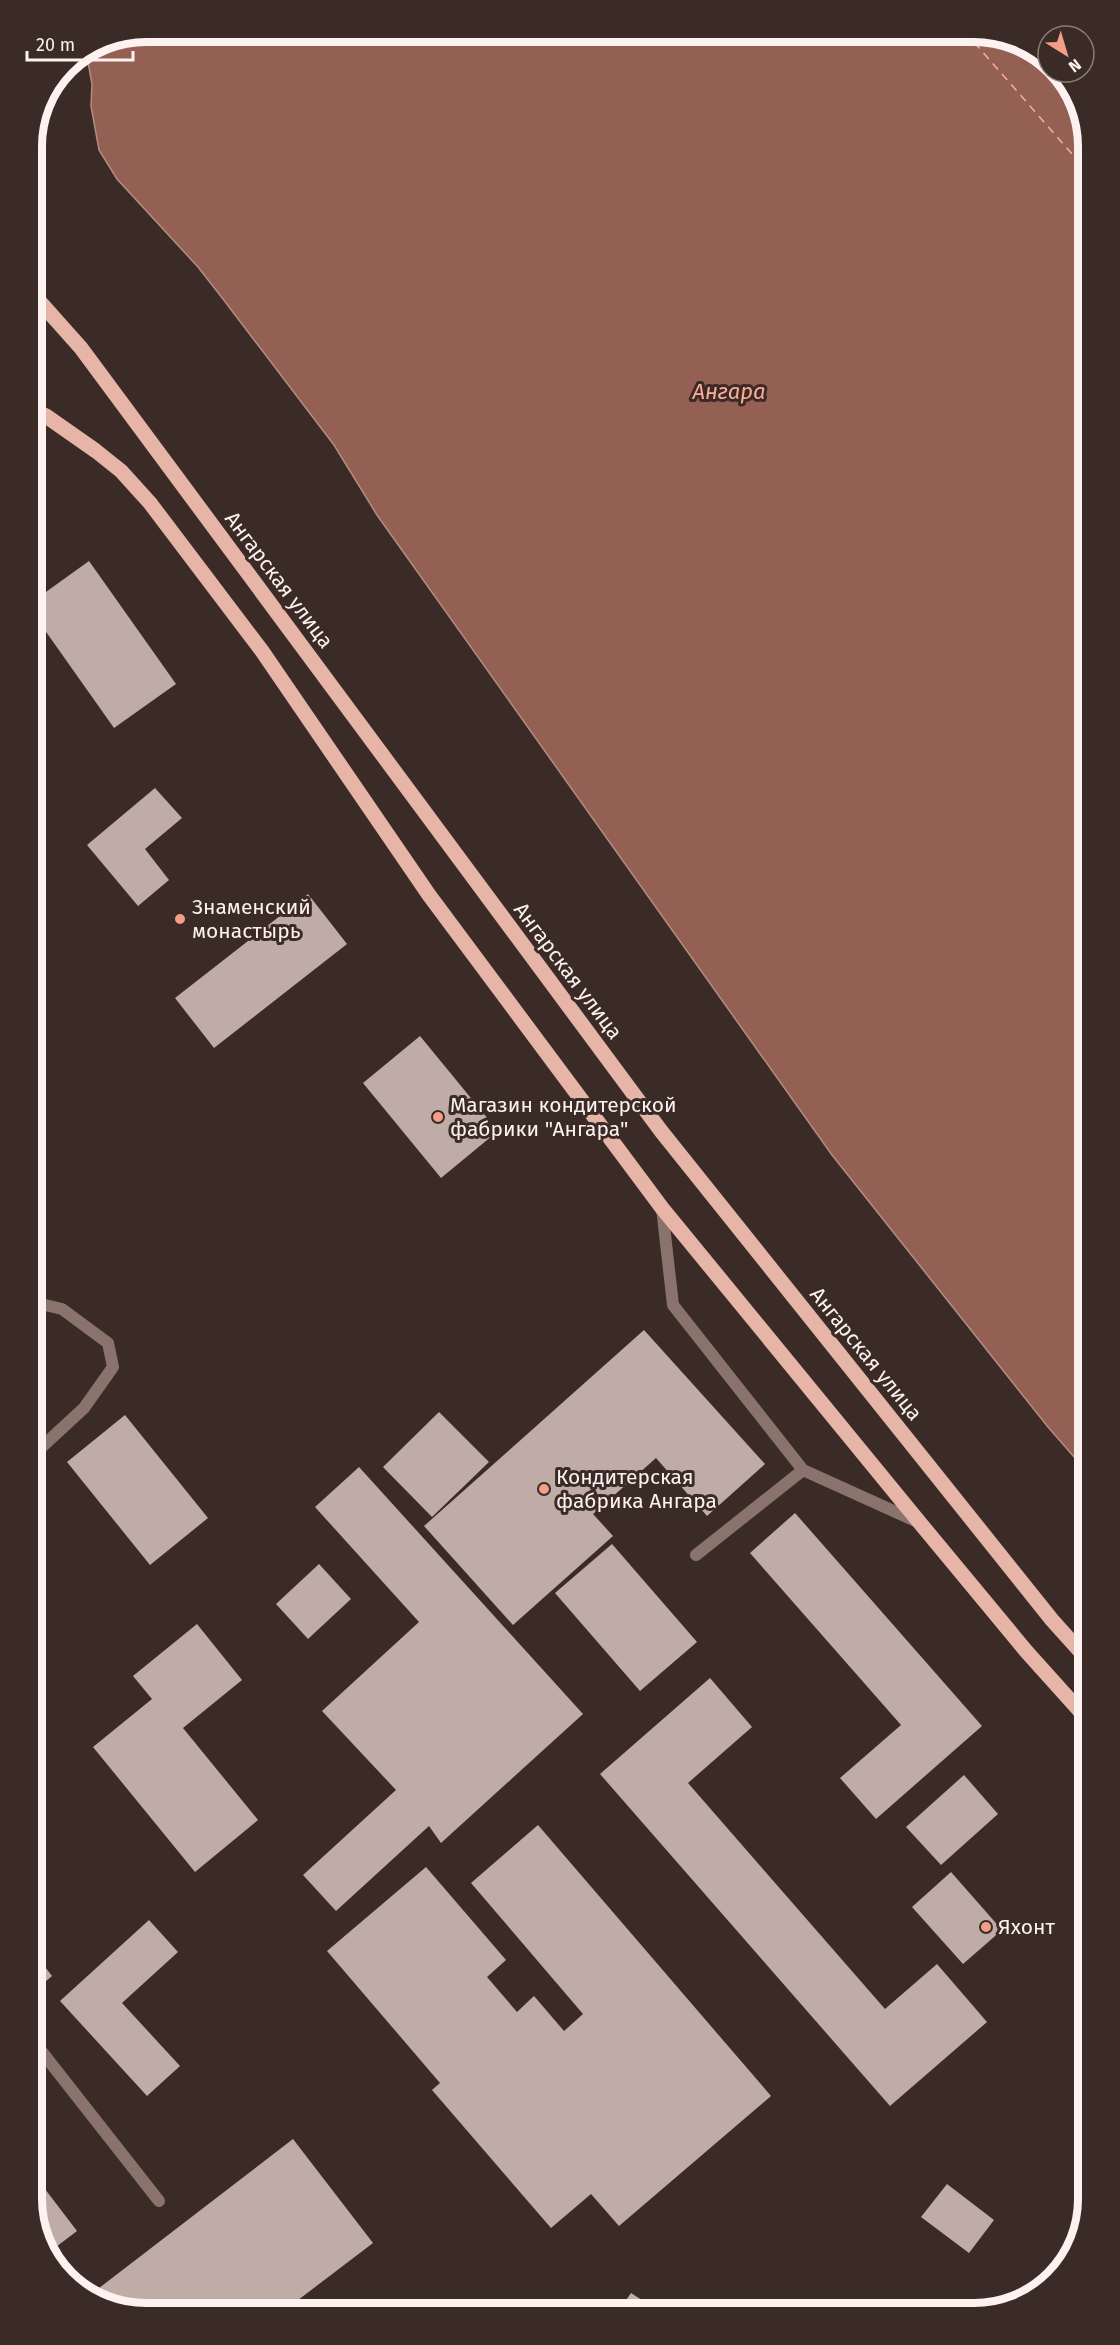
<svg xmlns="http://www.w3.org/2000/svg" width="1120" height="2345" font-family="'Fira Sans',sans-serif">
<rect width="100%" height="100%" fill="#3b2b27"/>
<path fill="#946053" stroke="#b48c82" stroke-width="1.5" d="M146,32H982L1044,55L1048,61V72H1057L1080,102L1088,146V1473L1048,1427L832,1155L377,515L334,445L223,299L198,267L117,179L99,150L91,106L92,84L86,51L102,40Z"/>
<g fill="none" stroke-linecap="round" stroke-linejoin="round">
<path stroke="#feac98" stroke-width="1.5" stroke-dasharray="8 6" stroke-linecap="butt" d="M965,32L1088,172"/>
</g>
<path fill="#c0aca6" d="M89,561L176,684L114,728L32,612V602Z
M155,788L182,818L145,849L169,880L138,906L87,845Z
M308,894L347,944L214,1048L175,998Z
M420,1036L498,1131L441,1178L363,1083Z
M644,1330L765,1464L707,1516L656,1458L593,1514L613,1536L513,1625L424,1526Z
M439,1412L489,1462L432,1517L383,1467Z
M125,1415L208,1518L150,1565L67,1462Z
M359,1467L583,1714L441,1843L429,1826L336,1911L303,1875L396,1790L322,1711L419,1622L315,1507Z
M795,1513L982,1726L876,1819L840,1778L901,1725L750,1553Z
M612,1544L697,1642L640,1691L555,1593Z
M319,1564L351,1599L308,1639L276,1604Z
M197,1624L242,1680L183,1728L258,1820L195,1872L93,1747L152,1699L133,1676Z
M710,1678L752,1727L688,1783L885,2009L937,1964L987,2022L890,2106L600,1774Z
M964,1775L998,1814L941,1865L906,1827Z
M538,1825L771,2096L619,2226L591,2194L551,2228L432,2090L440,2083L327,1951L426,1867L506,1960L487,1977L517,2012L534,1996L564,2031L583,2014L471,1883Z
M951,1872L1002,1930L963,1964L912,1907Z
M149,1920L178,1952L122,2003L180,2066L147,2096L60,2001Z
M32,1950L52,1976L32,1993Z
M293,2139L373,2243L281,2313H138L90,2295Z
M32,2172L77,2231L48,2253L40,2243L32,2199Z
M947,2184L994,2220L969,2253L921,2217Z
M631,2293L662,2313H617Z"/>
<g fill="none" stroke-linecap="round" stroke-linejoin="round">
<path stroke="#8a736c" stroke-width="12" d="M662,1208L673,1305L803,1470L920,1523
M32,1456L84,1408L113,1367L108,1343L62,1309L32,1302
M696,1555L803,1470"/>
<path stroke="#8a736c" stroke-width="12" d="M32,2059L42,2052L159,2201"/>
<path stroke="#e6b5a8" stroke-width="15" d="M32,293L81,348L661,1131L1052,1620L1088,1660
M32,409L46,416L96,451L121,471L150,503L262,651L429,895L662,1208L920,1523L1026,1651L1088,1720"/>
</g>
<g fill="#f49e88" stroke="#3b2b27" stroke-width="2">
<circle cx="180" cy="919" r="6"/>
<circle cx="438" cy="1117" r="6"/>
<circle cx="544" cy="1489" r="6"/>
<circle cx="986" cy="1927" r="6"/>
</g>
<g text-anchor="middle" stroke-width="6" stroke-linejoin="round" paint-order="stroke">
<g font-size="21" fill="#fdf2ef" stroke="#3b2b27">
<text transform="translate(279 580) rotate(53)" y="7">Ангарская улица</text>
<text transform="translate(568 971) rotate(53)" y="7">Ангарская улица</text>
<text transform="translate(866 1354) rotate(51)" y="7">Ангарская улица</text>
</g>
<g font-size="21" fill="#fdf2ef" stroke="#3b2b27" text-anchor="start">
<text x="192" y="914">Знаменский<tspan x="192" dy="24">монастырь</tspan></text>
<text x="450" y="1112">Магазин кондитерской<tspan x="450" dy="24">фабрики "Ангара"</tspan></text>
<text x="556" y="1484">Кондитерская<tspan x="556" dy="24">фабрика Ангара</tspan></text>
<text x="998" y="1934">Яхонт</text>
</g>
<g font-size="22" font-style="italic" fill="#feac98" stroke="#3b2b27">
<text x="729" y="399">Ангара</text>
</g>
</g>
<path d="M0 0H1120V2345H0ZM146 42H974A104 104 0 0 1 1078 146V2199A104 104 0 0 1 974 2303H146A104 104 0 0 1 42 2199V146A104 104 0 0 1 146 42Z" fill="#3b2b27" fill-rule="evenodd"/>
<path fill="none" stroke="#fdf2ef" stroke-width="8" d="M146 42H974A104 104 0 0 1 1078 146V2199A104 104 0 0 1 974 2303H146A104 104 0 0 1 42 2199V146A104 104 0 0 1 146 42Z"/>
<g transform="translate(1066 54) rotate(143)"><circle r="28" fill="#3b2b27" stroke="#897b77" stroke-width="1.5"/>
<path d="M0-4.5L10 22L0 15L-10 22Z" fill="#f49e88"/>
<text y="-9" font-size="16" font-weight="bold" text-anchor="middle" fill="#fdf2ef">N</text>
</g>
<path d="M27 51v9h106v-9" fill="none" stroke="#fdf2ef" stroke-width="3"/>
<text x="36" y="51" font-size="18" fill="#fdf2ef" stroke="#3b2b27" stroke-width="4.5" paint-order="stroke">20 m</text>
</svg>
